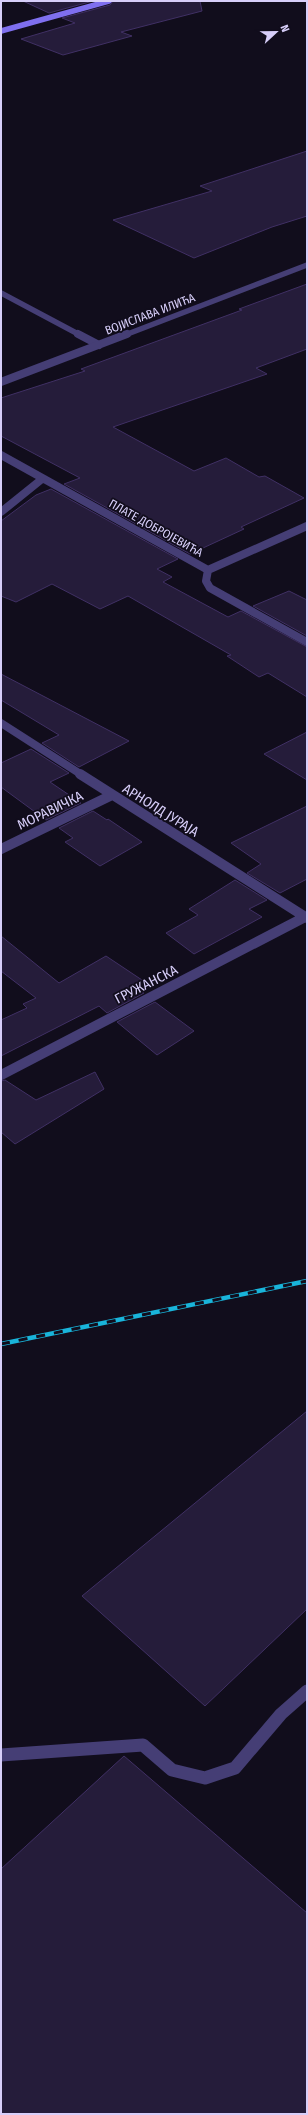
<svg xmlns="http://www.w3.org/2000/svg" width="308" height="2115" font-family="'Fira Sans Condensed',sans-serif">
<rect width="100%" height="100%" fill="#110d1c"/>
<path fill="#251c3a" stroke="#403064" d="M23,1H93L49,13Z
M113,1H200L202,11L121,32L132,36L63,55L21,39L75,23L62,18L110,5Z
M307,151V216L272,227L194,258L113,220L212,191L200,186Z
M307,284V349L256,368L267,374L113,427L194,471L226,458L259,477L265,476L304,498L241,527L244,529L190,554L64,484L80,478L1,436V398L85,371L81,369L242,310L239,309Z
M51,489L178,559L157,569L172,577L163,582L228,617L241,611L307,647V697L268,673L259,677L227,656L231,655L128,596L100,609L52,584L16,602L1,596V521L36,495Z
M289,591L307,600V636L253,606Z
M1,674L129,741L79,767L42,743L59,735L1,700Z
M307,732V780L264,754Z
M31,749L69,773L50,782L81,803L46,820L1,787V763Z
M307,806V879L280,893L247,873L261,864L231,843Z
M93,811L107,820L108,819L142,842L100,866L65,842L73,838L59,828Z
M235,880L267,900L249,909L262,917L194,954L166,933L198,915L189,909Z
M1,936L59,983L106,956L142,980L133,985L144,993L107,1013L99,1006L1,1056V1020L27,1008L23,1004L36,998L1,971Z
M155,1002L194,1031L157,1055L117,1022Z
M95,1072L104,1089L15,1144L1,1132V1081L5,1080L36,1100Z
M307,1411V1609L205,1706L82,1596Z
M124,1756L307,1913V2114H1V1869Z"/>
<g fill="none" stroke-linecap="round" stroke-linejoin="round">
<path stroke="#453e75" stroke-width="5.5" d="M1,293L80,335"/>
<path stroke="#453e75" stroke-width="8" d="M78,334L99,345"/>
<path stroke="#453e75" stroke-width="13" d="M1,1755L143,1745L172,1770L205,1778L235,1768L281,1714L307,1691"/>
<path stroke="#453e75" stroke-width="5.5" d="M125,335L307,265"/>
<path stroke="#453e75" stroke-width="8" d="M1,382L127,334
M1,455L208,570L206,581L210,588L307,642
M1,512L42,479
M208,570L307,526
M1,723L82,775"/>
<path stroke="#453e75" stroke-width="10" d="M80,774L307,918
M1,849L112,795
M1,1075L305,917"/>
<path stroke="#7f6fef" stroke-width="5.5" d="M1,31L109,1"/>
<g stroke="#19b4da" stroke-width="4.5">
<path id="rail" d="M1,1344L307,1281"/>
</g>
<use href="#rail" stroke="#110d1c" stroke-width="3" stroke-dasharray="9" stroke-linecap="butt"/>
</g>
<g text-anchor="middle" stroke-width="3.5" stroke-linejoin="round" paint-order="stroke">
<g font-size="12" fill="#d7cef9" stroke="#110d1c">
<text transform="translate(150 314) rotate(-21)" y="4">ВОЈИСЛАВА ИЛИЋА</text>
<text transform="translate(156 528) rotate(29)" y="4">ПЛАТЕ ДОБРОЈЕВИЋА</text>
</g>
<g font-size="14" fill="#d7cef9" stroke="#110d1c">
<text transform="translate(50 810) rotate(-26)" y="5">МОРАВИЧКА</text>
<text transform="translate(161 810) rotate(32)" y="5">АРНОЛД ЈУРАЈА</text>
<text transform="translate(146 984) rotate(-27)" y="5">ГРУЖАНСКА</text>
</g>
</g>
<rect width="308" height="2115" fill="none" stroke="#d7cef9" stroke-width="4"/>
<g transform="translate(276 32) rotate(68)" stroke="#110d1c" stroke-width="3" paint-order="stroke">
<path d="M0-3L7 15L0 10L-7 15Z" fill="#d7cef9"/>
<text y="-6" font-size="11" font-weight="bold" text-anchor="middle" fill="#d7cef9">N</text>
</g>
</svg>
